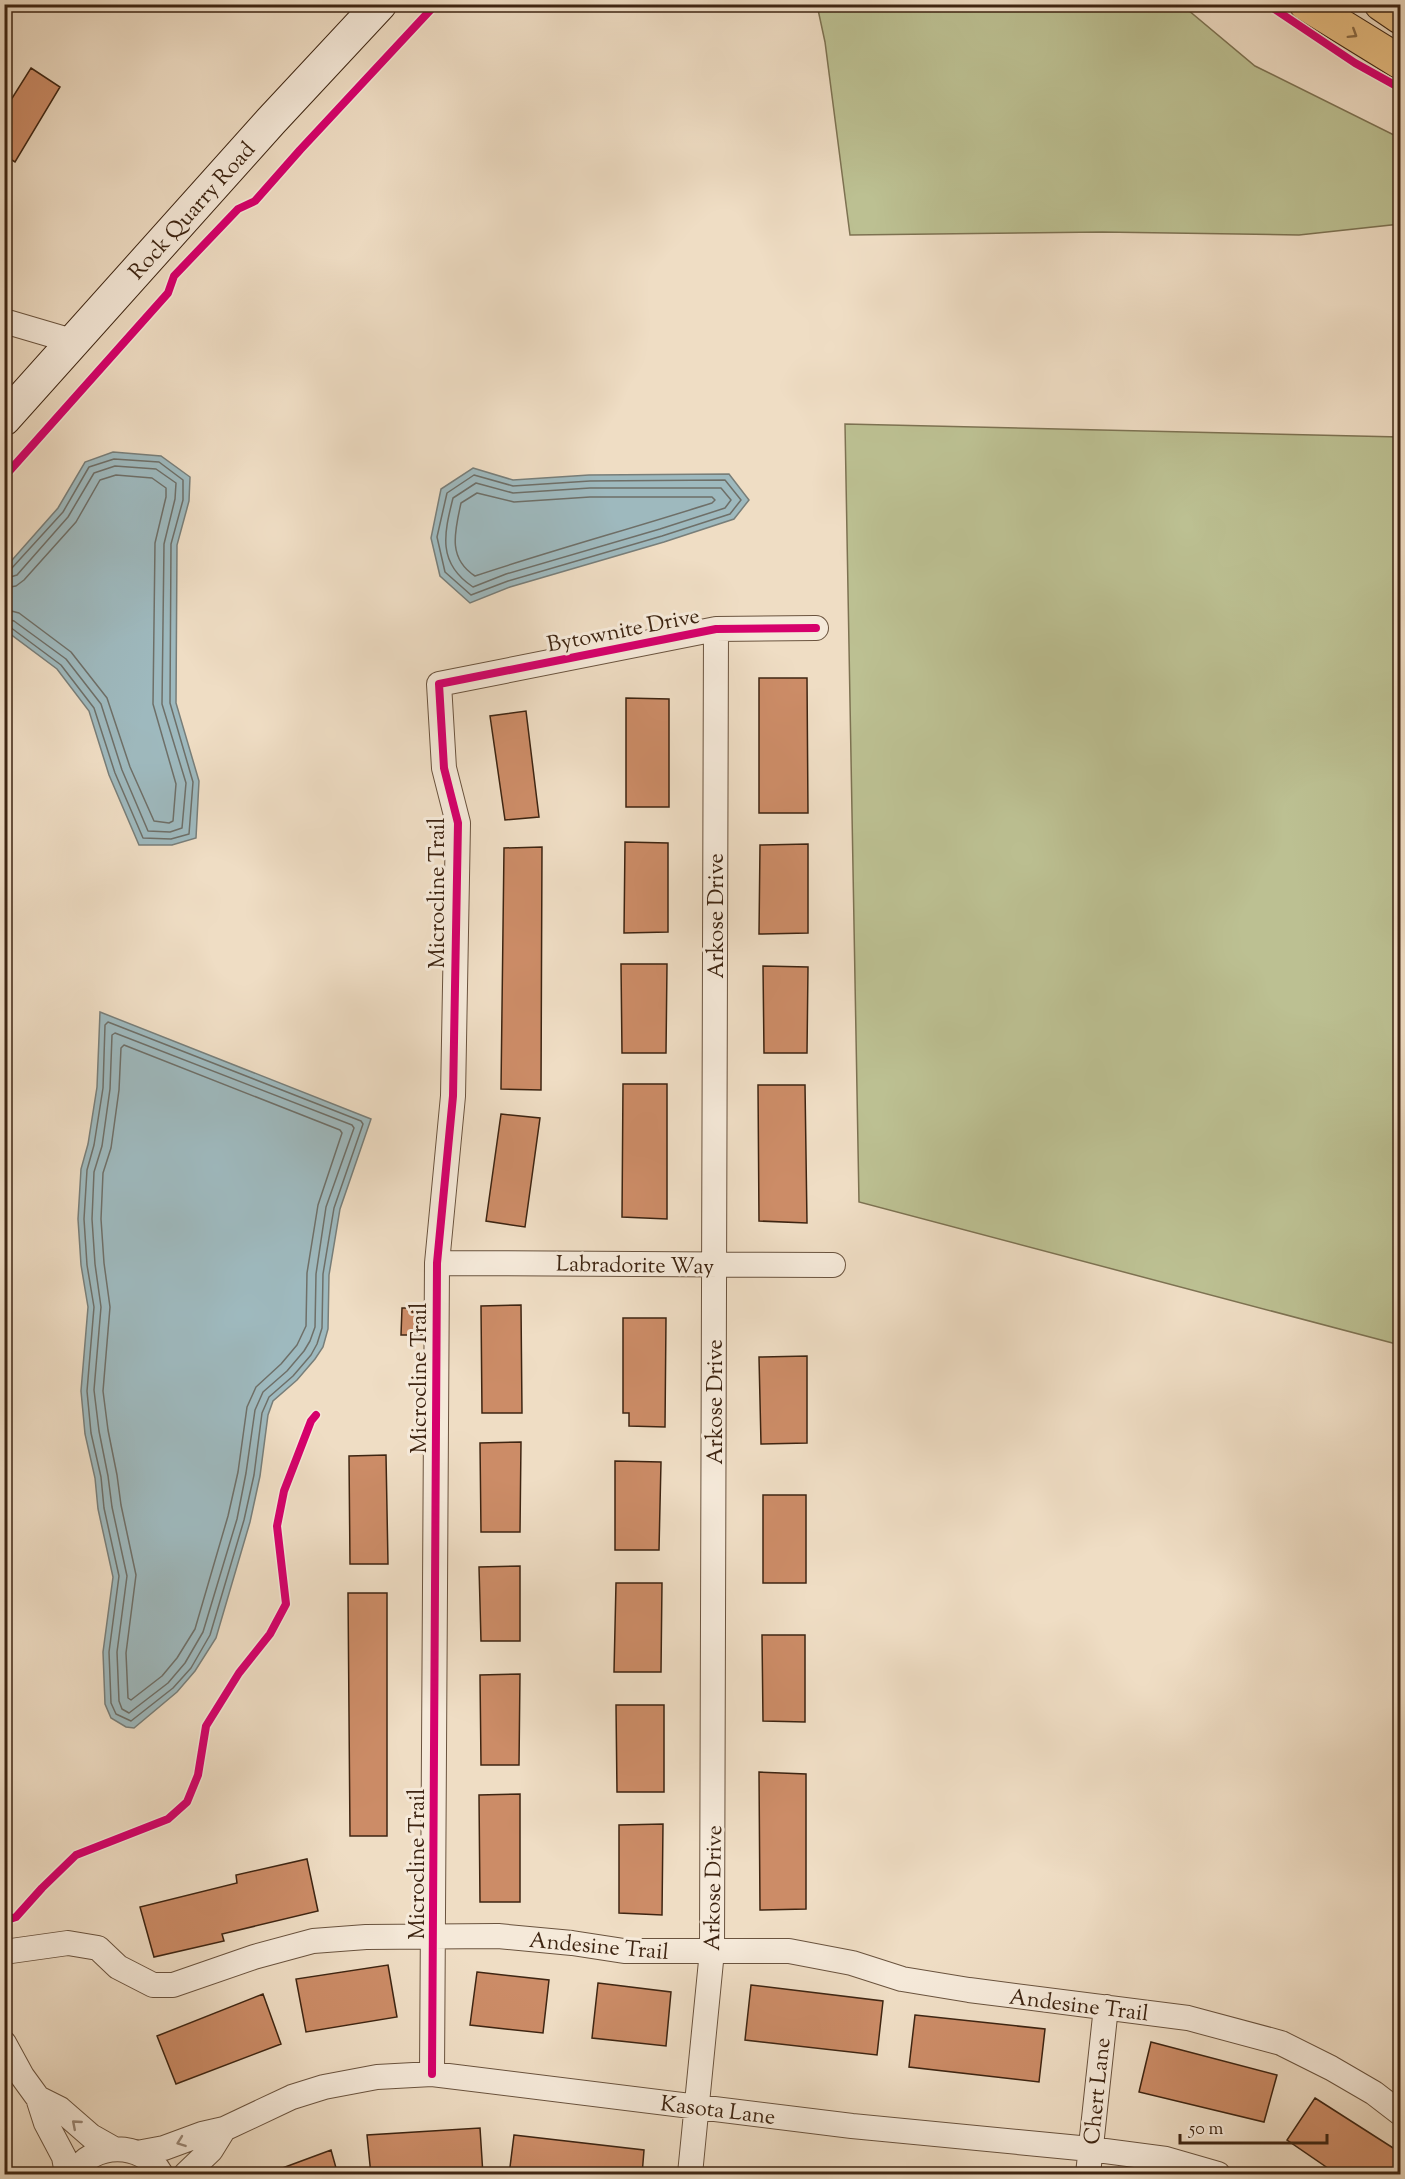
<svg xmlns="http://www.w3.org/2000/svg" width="1405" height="2179" font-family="'Sorts Mill Goudy',serif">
<rect width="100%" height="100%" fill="#efddc4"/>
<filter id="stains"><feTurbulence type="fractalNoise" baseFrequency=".00333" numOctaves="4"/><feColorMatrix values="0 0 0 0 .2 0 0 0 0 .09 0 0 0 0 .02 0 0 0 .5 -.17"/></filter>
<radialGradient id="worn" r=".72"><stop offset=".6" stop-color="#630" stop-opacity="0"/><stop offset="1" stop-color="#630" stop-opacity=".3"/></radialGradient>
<path fill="#bcc092" stroke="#7d7252" stroke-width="1.5" d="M817,5H1182L1255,66L1400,138V224L1299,235L1102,232L850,235L825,42Z
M845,424L1400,437V1345L859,1202Z"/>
<path fill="#9eb9be" stroke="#787e79" stroke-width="1.5" d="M113,452L161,456L190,477L189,501L177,545L176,703L199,781L196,838L172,845H139L109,775L89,711L57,669L5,630V568L58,508L85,462Z
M473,468L513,480L589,475L729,474L749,500L734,519L664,542L510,587L470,603L440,576L431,538L441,489Z
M100,1012L371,1119L340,1209L329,1275L328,1329L323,1347L315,1359L297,1380L273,1401L268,1415L260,1476L250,1522L216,1638L195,1671L177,1692L134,1728L126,1727L111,1718L105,1704L103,1652L113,1577L98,1509L95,1478L85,1434L81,1391L88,1307L81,1265L78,1219L81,1169L88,1144L97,1087Z"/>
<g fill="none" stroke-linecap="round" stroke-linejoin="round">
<path stroke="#6e6f68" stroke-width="1.5" d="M474,475L513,486L590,481L725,480L741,500L730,514L662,536L508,581L471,595L445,572L437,537L447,493Z
M476,483L513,493L590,488H721L731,500L725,508L660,529L506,574L473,587C437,563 444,534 453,498Z
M477,493L514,502L590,497H712L715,500L712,503C634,528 553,550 475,576C447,558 455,531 461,503Z
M4,572L11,569L63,512L89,467L114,459L159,462L183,480V500L171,544L170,703L193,782L189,834L171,839L143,838L115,773L94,708L61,665L10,627L4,626
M4,579L17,575L68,517L94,473L115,466L156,469L176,483L175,499L164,544L162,704L186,783L182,828L170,832L148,831L122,770L101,704L66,659L14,621L4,618
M4,588L16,586L24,580L76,522L100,480L116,475L152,478L166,488V497L155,543L153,704L176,784L173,821L169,823L154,821L130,767L107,698L71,652L19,613L4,609
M108,1022L361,1121L363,1124L334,1208L323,1274L322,1328L317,1344L311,1355L293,1376L269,1397L262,1413L254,1475L244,1520L210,1635L191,1668L173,1688L131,1721L116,1714L111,1703L109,1652L119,1576L104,1508L101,1477L91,1433L87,1391L94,1307L87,1265L84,1219L87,1170L94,1145L103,1088L105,1025Z
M115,1033L352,1125L354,1128L326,1207L316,1274L315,1327L310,1341L304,1351L287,1371L263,1392L255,1410L246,1473L237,1519L203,1632L185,1663L168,1683L129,1713L122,1709L119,1701L117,1652L127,1576L112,1507L108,1476L99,1431L94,1390L101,1307L95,1264L92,1219L94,1172L102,1146L110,1089L112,1035Z
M124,1045L340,1130L342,1133L318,1205L307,1273L306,1326L297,1345L281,1364L256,1387L247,1407L238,1472L228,1516L195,1629L177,1658L162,1676L131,1700L128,1698L126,1653L136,1575L121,1505L117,1475L108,1430L103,1391L110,1307L104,1263L101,1219L103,1173L111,1148L119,1090L121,1048Z"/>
</g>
<path fill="#cc8c67" stroke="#3e2512" stroke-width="1.5" d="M31,68L60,87L15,162L4,155V111Z
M759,678H807L808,813H759Z
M626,698L669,699V807H626Z
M526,711L539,817L505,820L490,716Z
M625,842L668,843V932L624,933Z
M808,844V933L759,934L760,845Z
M542,847L541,1090L501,1089L504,848Z
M621,964H667L666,1053H622Z
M763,966L808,967L807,1053H764Z
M623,1084H667V1219L622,1217Z
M758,1085H805L807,1223L759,1221Z
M501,1114L540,1118L525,1227L486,1221Z
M521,1305L522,1413H482L481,1306Z
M402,1308H422V1335H401Z
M623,1318H666L665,1427L629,1426V1413H623Z
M807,1356V1443L761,1444L759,1357Z
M521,1442L520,1532H481L480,1443Z
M386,1455L388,1564H350L349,1456Z
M615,1461L661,1462L659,1550H615Z
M763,1495H806V1583H763Z
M520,1566V1641H481L479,1567Z
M616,1583H662L661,1672H614Z
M348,1593H387V1836H350Z
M762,1635H805V1722L763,1721Z
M520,1674L519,1765H481L480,1675Z
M616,1705H664V1792H617Z
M759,1772L806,1774V1909L760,1910Z
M520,1794V1902H480L479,1795Z
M663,1824L662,1915L619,1913V1825Z
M307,1859L318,1911L222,1934L224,1941L154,1957L140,1907L237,1883L236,1875Z
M388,1965L397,2017L306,2032L296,1979Z
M477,1972L549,1980L543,2033L470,2025Z
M598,1983L671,1992L666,2046L592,2038Z
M751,1985L883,2001L877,2055L745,2040Z
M263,1994L281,2044L176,2084L157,2036Z
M915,2015L1045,2029L1039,2082L909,2067Z
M1151,2042L1277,2075L1264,2122L1139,2092Z
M1315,2098L1401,2153V2175H1338L1287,2140Z
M480,2128L483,2175H371L367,2135Z
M514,2135L644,2150L642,2175H509Z
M331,2150L338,2175H270L269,2173Z"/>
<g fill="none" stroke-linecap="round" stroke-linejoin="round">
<g stroke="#6a533e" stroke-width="26">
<path id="street" d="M4,321L72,341
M437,1263L833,1265
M4,1952L68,1943L98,1948L118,1967L153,1985H173L254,1957L313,1941L366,1937L498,1936L572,1943L624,1951H789L852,1963L902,1979L969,1990L1188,2018L1281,2043L1331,2068L1374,2093L1400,2113
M4,2043L22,2076L38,2098L46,2123L64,2157L67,2174
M432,2074L437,1263L453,1096L458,823L444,768L439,684L716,629L816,628
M38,2098L60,2109L91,2136L114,2149
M137,2153L164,2148L202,2134L224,2129L292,2097L324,2087L377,2077L432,2074L852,2126L1090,2149L1166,2159L1218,2174
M74,2174C92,2141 143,2141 161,2174
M186,2174L211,2150L224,2129
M690,2174L712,1951L716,629
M1088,2174L1106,2007"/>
</g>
<g stroke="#3e2512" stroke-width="35">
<path id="secondary" d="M4,419L271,121L380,4"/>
</g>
<g stroke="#3e2512" stroke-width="35">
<path id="primary" d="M1306,4L1400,62
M1381,4L1400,17"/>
</g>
<use href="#street" stroke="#f5e9d9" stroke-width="24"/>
<use href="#secondary" stroke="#f5e9d9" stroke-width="33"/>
<use href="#primary" stroke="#e8be82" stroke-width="33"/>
<g stroke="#f5e9d9" stroke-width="11">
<path id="cycleway" d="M1267,4L1355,63L1400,88
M4,477L168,293L174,276L238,209L255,201L300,150L436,4
M4,1921L16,1917L42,1888L76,1855L168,1819L187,1802L198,1775L206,1726L239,1673L270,1634L286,1604L277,1526L284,1491L311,1421L316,1415
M432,2074L437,1263L453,1096L458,823L444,768L439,684L716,629L816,628"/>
</g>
<use href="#cycleway" stroke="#d6006c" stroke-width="8"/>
</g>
<defs><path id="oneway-chevron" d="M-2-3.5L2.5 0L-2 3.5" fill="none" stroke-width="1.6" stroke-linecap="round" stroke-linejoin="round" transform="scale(1.5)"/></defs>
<use stroke="#8a6a44" href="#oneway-chevron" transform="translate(1353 34) rotate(32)"/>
<g stroke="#9a8776">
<use href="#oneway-chevron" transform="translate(76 2124) rotate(-139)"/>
<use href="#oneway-chevron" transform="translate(181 2142) rotate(160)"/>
</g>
<g text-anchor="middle" stroke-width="6" stroke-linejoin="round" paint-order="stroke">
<g font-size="22" fill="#3e2512" stroke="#f5e9d9">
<text transform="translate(191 210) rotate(-48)" y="8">Rock Quarry Road</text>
<text transform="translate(623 629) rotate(-11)" y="8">Bytownite Drive</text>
<text transform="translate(436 893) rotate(-90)" y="8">Microcline Trail</text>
<text transform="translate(715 916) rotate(-90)" y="8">Arkose Drive</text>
<text transform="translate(635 1264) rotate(1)" y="8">Labradorite Way</text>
<text transform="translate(418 1378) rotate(-90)" y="8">Microcline Trail</text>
<text transform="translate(714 1402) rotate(-90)" y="8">Arkose Drive</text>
<text transform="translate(416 1864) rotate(-90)" y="8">Microcline Trail</text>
<text transform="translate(712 1888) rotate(-89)" y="8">Arkose Drive</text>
<text transform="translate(599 1945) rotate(5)" y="8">Andesine Trail</text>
<text transform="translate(1079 2004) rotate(7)" y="8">Andesine Trail</text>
<text transform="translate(1096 2091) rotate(-84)" y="8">Chert Lane</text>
<text transform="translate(718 2109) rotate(7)" y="8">Kasota Lane</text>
</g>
</g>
<rect width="1405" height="2179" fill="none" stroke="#efddc4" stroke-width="24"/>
<rect x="6" y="6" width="1393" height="2167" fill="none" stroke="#3e2512" stroke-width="3"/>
<rect x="12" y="12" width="1381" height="2155" fill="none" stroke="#3e2512" stroke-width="1.5"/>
<path d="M1180 2134v9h147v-9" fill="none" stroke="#3e2512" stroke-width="3"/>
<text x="1189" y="2134" font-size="18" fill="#3e2512" stroke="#f5e9d9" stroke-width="4.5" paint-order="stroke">50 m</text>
<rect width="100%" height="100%" filter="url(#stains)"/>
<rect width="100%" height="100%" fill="url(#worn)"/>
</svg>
